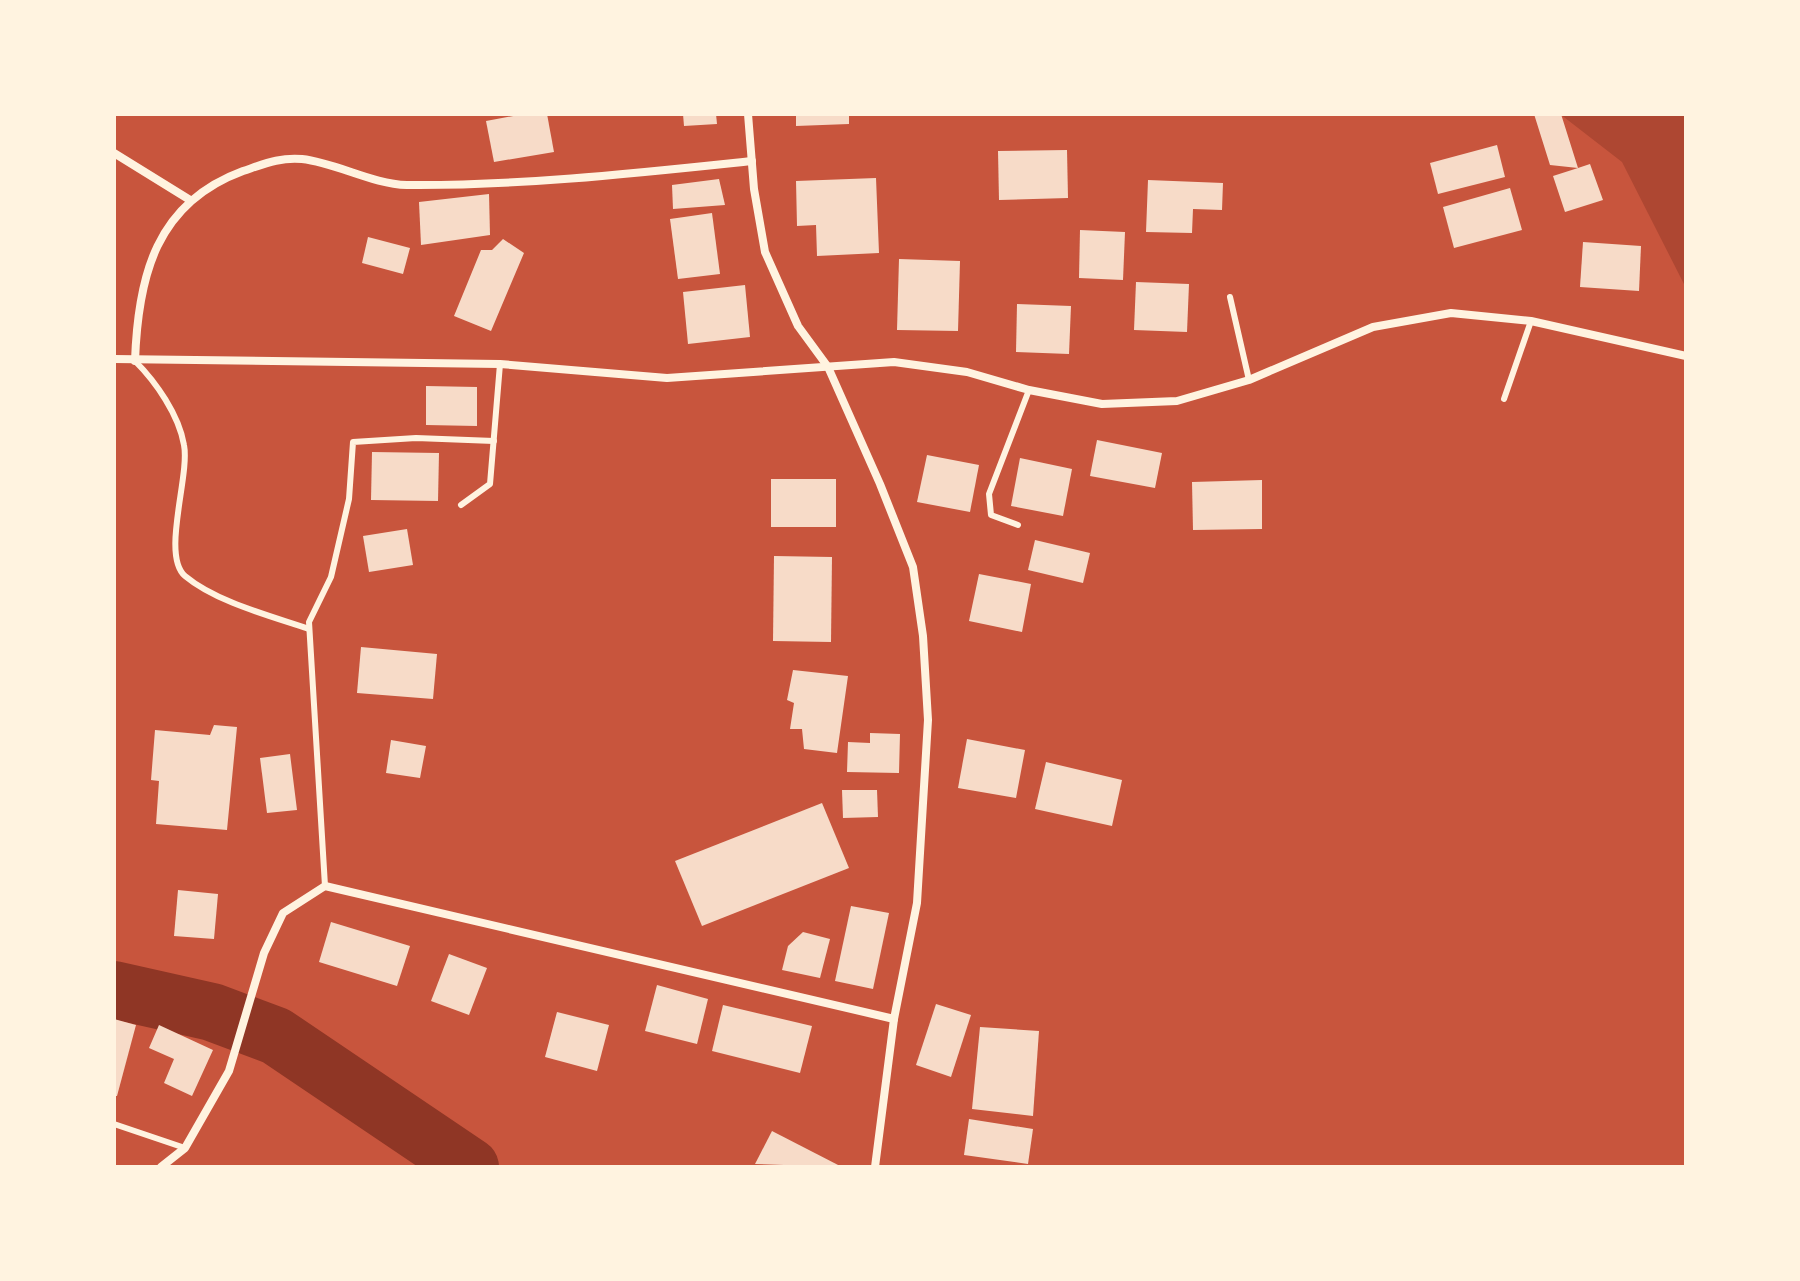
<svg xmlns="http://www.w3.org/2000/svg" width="1800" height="1281" viewBox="0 0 1800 1281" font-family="Ubuntu,sans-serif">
<rect width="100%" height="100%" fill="#c8553d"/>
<polygon fill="#ae4732" points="1560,114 1686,114 1686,288 1622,162"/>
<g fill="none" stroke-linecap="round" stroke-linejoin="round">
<polyline stroke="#8f3625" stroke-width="58" points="114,990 212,1012 276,1036 470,1167"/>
</g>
<g fill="#f7dbc8">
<polygon points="524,114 547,114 554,152 494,162 486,121"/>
<polygon points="683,114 716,114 717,124 684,126"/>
<polygon points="796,114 849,114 849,124 796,126"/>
<polygon points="1534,114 1561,114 1578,168 1590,164 1603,200 1565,212 1553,176 1578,168 1550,165"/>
<polygon points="1497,145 1505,177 1438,194 1430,163"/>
<polygon points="1067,150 1068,198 999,200 998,151"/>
<polygon points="876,178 879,253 817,256 816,225 797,226 796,181"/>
<polygon points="719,179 725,205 673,209 672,185"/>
<polygon points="1148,180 1223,183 1222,210 1193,209 1192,233 1146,232"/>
<polygon points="1510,188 1522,230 1454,248 1443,207"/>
<polygon points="489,194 490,235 421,245 419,202"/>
<polygon points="712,213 720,274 678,279 670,219"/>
<polygon points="1080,230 1125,232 1123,280 1079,278"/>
<polygon points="368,237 410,248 403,274 362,263"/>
<polygon points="503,239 524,253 491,331 454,316 481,250 492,250"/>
<polygon points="1583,242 1641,246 1639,291 1580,287"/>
<polygon points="899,259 960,261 958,331 897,330"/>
<polygon points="1136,282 1189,284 1187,332 1134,330"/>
<polygon points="745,285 750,337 688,344 683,292"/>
<polygon points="1017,304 1071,306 1069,354 1016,352"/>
<polygon points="426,386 477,387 477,426 426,425"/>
<polygon points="1097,440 1162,453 1155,488 1090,476"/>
<polygon points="372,452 439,453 438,501 371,500"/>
<polygon points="927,455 979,465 970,512 917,502"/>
<polygon points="1020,458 1072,469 1063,516 1011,506"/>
<rect x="771" y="479" width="65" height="48"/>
<polygon points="1262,480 1262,529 1193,530 1192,482"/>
<polygon points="407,529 413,565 369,572 363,536"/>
<polygon points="1035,540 1090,553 1083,583 1028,570"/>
<polygon points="774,556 832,557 831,642 773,641"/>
<polygon points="979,574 1031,584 1022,632 969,621"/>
<polygon points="361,647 437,654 433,699 357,693"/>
<polygon points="793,670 848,676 837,753 804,749 802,729 790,729 794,703 787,700"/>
<polygon points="214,725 237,727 227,830 156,824 159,781 151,780 155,730 210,735"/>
<polygon points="870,733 900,734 899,773 847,772 848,742 870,743"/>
<polygon points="967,739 1025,750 1016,798 958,788"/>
<polygon points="391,740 426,746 420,778 386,773"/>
<polygon points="290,754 297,810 267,813 260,758"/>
<polygon points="1046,762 1122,780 1112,826 1035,809"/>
<polygon points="842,790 877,790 878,817 843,818"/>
<polygon points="822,803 849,868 702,926 675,861"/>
<polygon points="178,890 218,894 214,939 174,936"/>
<polygon points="851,906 889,913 873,989 835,981"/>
<polygon points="331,922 410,946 397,986 319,962"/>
<polygon points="803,932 830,939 820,978 782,970 788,946"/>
<polygon points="449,954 487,968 469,1015 431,1001"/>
<polygon points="657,985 708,999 697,1044 645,1031"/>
<polygon points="936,1004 971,1015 951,1077 916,1065"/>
<polygon points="723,1005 812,1026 800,1073 712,1051"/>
<polygon points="557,1012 609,1025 597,1071 545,1057"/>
<polygon points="114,1019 136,1025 117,1096 114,1096"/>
<polygon points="159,1025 213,1050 192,1096 164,1083 174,1059 149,1048"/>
<polygon points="980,1027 1039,1031 1033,1116 972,1109"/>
<polygon points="969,1119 1033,1129 1028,1164 964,1155"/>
<polygon points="772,1131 842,1167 755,1164"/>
</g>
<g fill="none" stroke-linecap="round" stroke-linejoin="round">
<g stroke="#fff3e0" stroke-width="6">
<polyline points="1230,297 1249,380"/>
<path d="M 135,361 C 156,382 179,415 184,445 C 190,476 161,555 185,576 C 216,602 271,616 309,629"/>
<polyline points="1504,399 1531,321"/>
<polyline points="461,505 490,484 500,364"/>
<polyline points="1018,525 991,515 989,494 1029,390"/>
<polyline points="325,886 309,622 331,577 349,499 353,442 416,438 494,441"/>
<polyline points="114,1124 185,1148"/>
</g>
<g stroke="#fff3e0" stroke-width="8">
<polyline points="748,114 754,189 765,252 798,326 828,367 880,484 913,567 923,636 928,720 917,903 894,1019 875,1167"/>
<polyline points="114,153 190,200"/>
<polyline points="114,359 500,364 667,378 894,362 967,372 1029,390 1102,404 1177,401 1249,380 1373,327 1451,313 1531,321 1686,356"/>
<path d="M 135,361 C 138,276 156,203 243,171 C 264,164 280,157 302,159 C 337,163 372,184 407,185 C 521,186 638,173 752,161"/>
<polyline points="161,1167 185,1148 229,1071 264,953 283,913 325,886 894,1019"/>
</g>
</g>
<rect width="1800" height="1281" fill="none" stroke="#fff3e0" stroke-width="232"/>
</svg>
